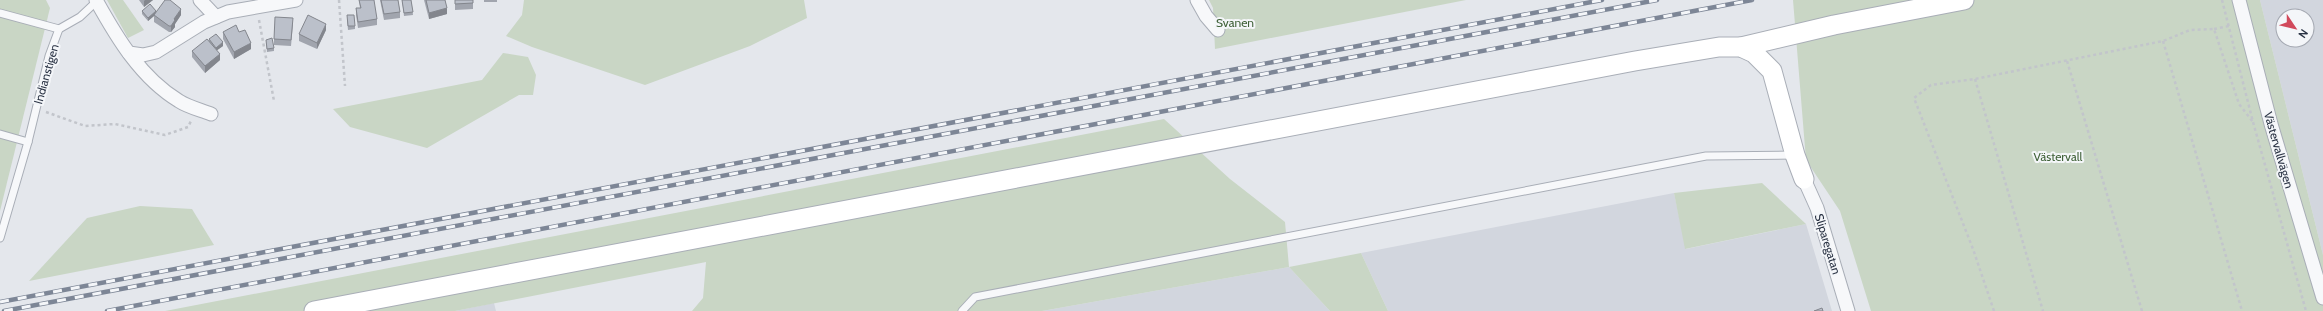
<svg xmlns="http://www.w3.org/2000/svg" width="2323" height="311" viewBox="0 0 2323 311" font-family="Cabin,sans-serif">
<rect width="100%" height="100%" fill="#e4e7ec"/>
<g fill="#d2d6de" fill-rule="evenodd">
<path d="M 2260,0 L 2323,0 L 2323,255 ZM 2283,16 L 2307,16 L 2307,40 L 2283,40 Z"/>
<polygon points="1674,193 1686,249 1806,224 1832,311 1388,311 1361,253"/>
<polygon points="1289,267 1330,311 1042,311"/>
<polygon points="494,303 496,311 455,311"/>
</g>
<g fill="#c9d6c5">
<polygon points="0,0 46,0 50,8 0,211"/>
<polygon points="107,0 123,0 144,30 128,38"/>
<polygon points="524,0 804,0 807,18 750,46 645,85 532,47 506,36 522,15"/>
<polygon points="1209,0 1466,0 1215,49 1213,8"/>
<polygon points="1793,0 2260,0 2323,255 2323,311 1871,311 1840,211 1806,160"/>
<polygon points="503,53 528,57 536,75 533,95 519,95 427,148 350,127 333,109 482,80"/>
<polygon points="1164,119 1230,179 1285,222 1289,267 1361,253 1388,311 1330,311 1289,267 1042,311 692,311 703,298 706,262 455,311 165,311"/>
<polygon points="1762,183 1806,224 1685,249 1674,193"/>
<polygon points="140,206 192,209 214,245 29,281 87,218"/>
</g>
<g fill="none" stroke-linecap="round" stroke-linejoin="round">
<defs>
<g id="service">
<polyline points="0,13 59,29"/>
<polyline points="0,134 28,142"/>
<polyline points="0,238 28,142 49,56 59,29 80,17 97,1"/>
<polyline points="962,311 975,297 1706,156 1794,155"/>
</g>
<g id="minor">
<path d="M 96,0 C 117,38 141,78 179,101 C 188,107 201,110 211,114"/>
<polyline points="200,0 216,17"/>
<polyline points="1197,0 1206,16 1218,30"/>
<polyline points="2239,0 2271,124 2323,298"/>
<polyline points="129,53 143,55 156,52 204,22 228,12 296,0"/>
<polyline points="1804,179 1817,208 1848,311"/>
</g>
<g id="secondary">
<polyline points="1741,47 1834,25 1964,0"/>
<polyline points="314,311 1635,61 1719,47 1741,47 1754,53 1772,71 1795,155 1804,179"/>
</g>
</defs>
<use href="#service" stroke="#a9aeb7" stroke-width="9"/>
<use href="#minor" stroke="#a9aeb7" stroke-width="15"/>
<use href="#secondary" stroke="#a9aeb7" stroke-width="21"/>
<g stroke="#c2c5cb" stroke-width="2.5" stroke-dasharray="3 3" stroke-linecap="butt">
<polyline points="339,0 345,86"/>
<polyline points="2222,0 2253,122 2306,311"/>
<polyline points="259,20 274,101"/>
<polyline points="2214,29 2229,26"/>
<polyline points="2163,41 2242,311"/>
<polyline points="2067,61 2142,311"/>
<polyline points="1975,79 2043,311"/>
<polyline points="46,112 85,126 115,124 165,135 188,127 191,121"/>
<polyline points="1994,311 1973,249 1914,98 1931,85 1975,79 2163,41 2190,30 2214,29 2239,104 2253,122"/>
</g>
<use href="#service" stroke="#f7f8fa" stroke-width="7"/>
<use href="#minor" stroke="#f7f8fa" stroke-width="13"/>
<use href="#secondary" stroke="#fff" stroke-width="19"/>
<defs>
<g id="rail">
<polyline points="0,302 1602,0"/>
<polyline points="4,311 1657,0"/>
<polyline points="107,311 1752,0"/>
</g>
</defs>
<use href="#rail" stroke="#7d8696" stroke-width="4.5"/>
<use href="#rail" stroke="#f4f6f9" stroke-width="3" stroke-dasharray="9" stroke-linecap="butt"/>
</g>
<g fill="#a1a5ae">
<polygon points="139,0 153,0 144,7"/>
<polygon points="359,0 377,19 377,25 358,28 356,15 356,8 360,8"/>
<polygon points="380,0 398,0 400,12 400,18 384,20"/>
<polygon points="402,0 411,0 413,15 404,16"/>
<polygon points="424,0 445,0 447,14 429,19"/>
<polygon points="455,0 473,0 473,9 455,10"/>
<rect x="484" y="0" width="13" height="2"/>
<polygon points="142,11 156,12 181,15 175,24 175,27 171,32 169,32 154,22 154,16 148,21 142,14"/>
<polygon points="347,19 355,26 355,29 348,30"/>
<polygon points="293,24 291,46 274,45 274,39"/>
<polygon points="326,30 317,49 299,41 299,34"/>
<polygon points="223,32 239,32 251,49 234,59 223,39"/>
<polygon points="209,39 223,46 217,50 220,60 205,73 192,57 192,51 209,41"/>
<polygon points="266,40 274,48 274,51 267,52"/>
</g>
<g fill="#83868d">
<polygon points="145,0 153,0 144,7 144,1"/>
<polygon points="447,8 447,14 429,19 429,13"/>
<polygon points="181,9 181,15 175,24 175,27 171,32 171,26 174,19"/>
<polygon points="156,11 156,14 154,15 154,16 148,21 148,18"/>
<polygon points="326,24 326,30 317,49 317,43"/>
<polygon points="223,42 223,46 216,51 216,48"/>
<polygon points="251,43 251,49 234,59 234,52"/>
<polygon points="220,54 220,60 205,73 205,66"/>
</g>
<g fill="#bbc0ca" stroke="#83868d">
<polygon points="165,0 170,0 181,9 174,19 175,20 171,26 169,26 154,15"/>
<polygon points="359,0 374,0 377,19 358,22 356,8 361,8"/>
<polygon points="381,0 398,0 400,12 384,14"/>
<polygon points="402,0 411,0 413,12 404,13"/>
<polygon points="426,0 445,0 447,8 429,13"/>
<polygon points="455,0 473,0 473,3 455,4"/>
<polygon points="150,4 156,11 148,18 142,11"/>
<polygon points="308,15 326,24 317,43 299,34"/>
<polygon points="347,15 354,15 355,26 348,26"/>
<polygon points="275,17 293,18 291,40 274,39"/>
<polygon points="236,25 239,32 245,30 251,43 234,52 223,32"/>
<polygon points="216,34 223,42 216,48 209,39"/>
<polygon points="272,38 274,48 267,49 266,40"/>
<polygon points="207,39 220,54 205,66 192,51"/>
<polygon points="1822,308 1823,311 1814,311"/>
</g>
<g text-anchor="middle" dominant-baseline="central" stroke-width="4" stroke-linejoin="round" paint-order="stroke">
<g font-size="12" fill="#3f6138" stroke="#f4f6f9">
<text x="1235" y="22">Svanen</text>
<text x="2058" y="156">Västervall</text>
</g>
<g font-size="12" fill="#2b3445" stroke="#f4f6f9">
<text transform="translate(46 74) rotate(-74)">Indianstigen</text>
<text transform="translate(2279 150) rotate(74)">Västervallvägen</text>
<text transform="translate(1828 244) rotate(73)">Sliparegatan</text>
</g>
</g>
<g transform="translate(2295 28) rotate(125)"><circle r="19" fill="#f4f6f9" stroke="#a4a8b1"/>
<path d="M0-3L7 15L0 10L-7 15Z" fill="#d1495b"/>
<text y="-6" font-size="11" font-weight="bold" text-anchor="middle" fill="#2b3445">N</text>
</g>
</svg>
